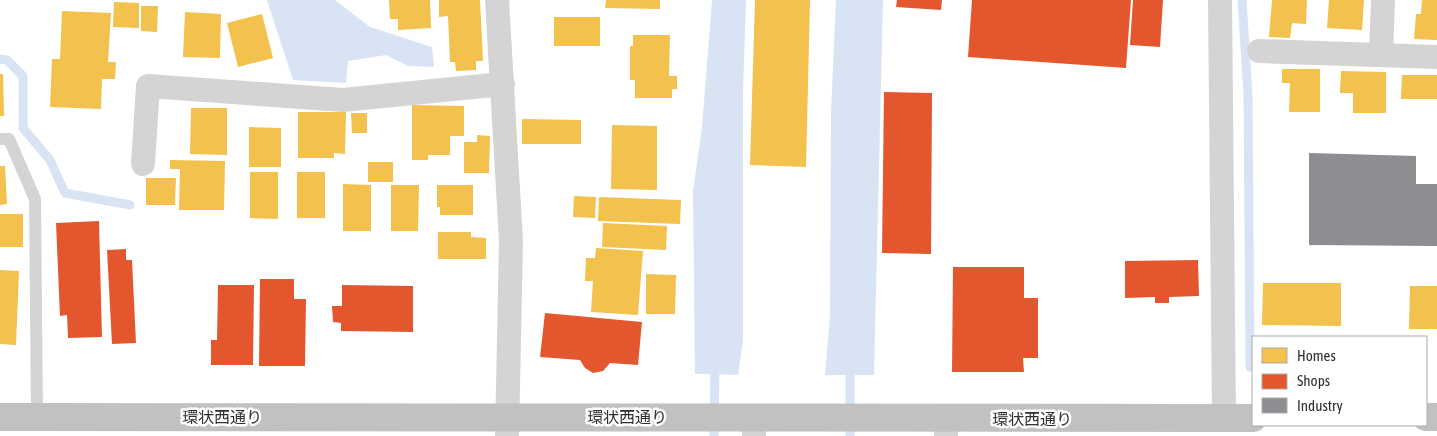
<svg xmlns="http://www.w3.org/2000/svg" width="1437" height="436" viewBox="0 0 1437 436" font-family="'Asap Condensed','Noto Sans JP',sans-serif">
<rect width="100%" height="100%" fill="#fff"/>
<g fill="#d8e4f4">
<polygon points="267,0 335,0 370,27 432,47 434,67 408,66 386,55 348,61 346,83 293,80"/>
<polygon points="712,0 746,0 743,92 743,340 738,375 695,374 693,191 702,127"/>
<polygon points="836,0 883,0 874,375 825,375 830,316 831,112"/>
</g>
<g fill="#fff">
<polygon points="695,374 738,375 738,377 695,377"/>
<polygon points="825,375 874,375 874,377 825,378"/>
</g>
<g fill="#f2c14e">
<polygon points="389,0 430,0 431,28 398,30 398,19 390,19"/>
<polygon points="439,0 480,0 483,61 476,61 476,70 456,71 455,62 450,62 448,16 439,17"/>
<polygon points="606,0 660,0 660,9 605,8"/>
<polygon points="755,0 810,0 806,167 750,165"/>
<polygon points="1272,0 1307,0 1306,24 1292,23 1290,38 1269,37"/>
<polygon points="1329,0 1364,0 1362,30 1327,28"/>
<polygon points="1422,0 1437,0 1437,40 1414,39 1416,14 1421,14"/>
<polygon points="114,2 139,3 139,28 113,27"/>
<polygon points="141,6 158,6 157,32 141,31"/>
<polygon points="62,11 111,13 108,62 116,62 115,79 102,79 101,109 50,107 52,59 60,59"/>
<polygon points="185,12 221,14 220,58 183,57"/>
<polygon points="262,14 273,58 238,67 227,23"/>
<rect x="554" y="17" width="46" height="29"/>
<polygon points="633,35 670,35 669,76 677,76 677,89 672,89 672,98 635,98 635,80 630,80 630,46 633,46"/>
<polygon points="1282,69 1320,69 1320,112 1289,112 1290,83 1282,83"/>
<polygon points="1341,71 1386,72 1386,113 1353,113 1353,93 1340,93"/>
<polygon points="0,74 3,74 4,116 0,116"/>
<polygon points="1402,75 1437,75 1437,99 1401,99"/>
<polygon points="412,105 464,106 464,136 450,136 450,155 428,155 428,160 412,160"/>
<polygon points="191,108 227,108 227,155 190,154"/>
<polygon points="298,112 346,112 345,154 334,153 334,158 298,158"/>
<polygon points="351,113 367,113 367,133 352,133"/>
<polygon points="522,119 581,120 581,144 522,144"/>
<polygon points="612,125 657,126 657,190 611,189"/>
<polygon points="249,127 281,128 281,167 249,167"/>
<polygon points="477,135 490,136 489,173 464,173 464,142 477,142"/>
<polygon points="170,160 225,161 224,210 179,210 180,169 170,169"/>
<rect x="368" y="162" width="25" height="20"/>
<polygon points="0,166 5,166 7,204 0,205"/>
<polygon points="250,172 278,172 278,219 250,218"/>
<rect x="297" y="172" width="28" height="46"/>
<polygon points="146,178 176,178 175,205 146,205"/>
<polygon points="343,184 371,185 371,231 343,231"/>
<polygon points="391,185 419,185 418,231 391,231"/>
<polygon points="437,185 473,185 473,215 440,215 440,207 437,207"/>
<polygon points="574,196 596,197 595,218 573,217"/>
<polygon points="599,197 681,200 680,224 598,221"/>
<rect x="0" y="214" width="23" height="33"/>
<polygon points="603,223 667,226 666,250 602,247"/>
<polygon points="438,232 471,232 471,237 486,238 486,259 438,259"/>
<polygon points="596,248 643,251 638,315 591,312 593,281 585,281 586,258 595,258"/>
<polygon points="0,270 19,271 16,345 0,344"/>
<polygon points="646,274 676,275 675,314 646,314"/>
<polygon points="1263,283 1341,283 1341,326 1262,325"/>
<polygon points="1410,286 1437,286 1437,329 1409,329"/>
</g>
<g fill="#e4572e">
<polygon points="897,0 942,0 941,10 896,7"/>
<polygon points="972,0 1131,0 1126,68 968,57"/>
<polygon points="1133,0 1163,0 1160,47 1130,45"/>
<polygon points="884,92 932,93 931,254 882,253"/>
<polygon points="99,221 102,337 68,338 67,315 60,316 56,223"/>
<polygon points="126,249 126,260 132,260 136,343 112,344 107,250"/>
<polygon points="1198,260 1199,296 1169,297 1169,303 1155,303 1155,297 1125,298 1125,261"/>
<polygon points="953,267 1024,267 1024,298 1038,298 1038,358 1023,358 1024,372 952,372"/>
<polygon points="260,279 294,279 294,299 306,299 305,366 259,366"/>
<polygon points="218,285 254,285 253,365 211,365 211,340 217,340"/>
<polygon points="342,285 413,286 413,332 341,331 341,323 333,322 332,306 342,306"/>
<polygon points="545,313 642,322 638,365 610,363 603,371 593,373 585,368 580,360 540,357"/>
</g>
<polygon fill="#8d8d92" points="1309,153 1416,156 1416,184 1437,184 1437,246 1309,245"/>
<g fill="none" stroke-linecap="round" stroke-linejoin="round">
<g stroke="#d8e4f4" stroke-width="9">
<polyline points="1242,0 1248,94 1250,367"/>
<polyline points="0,59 7,60 23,76 23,128 50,160 65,193 130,205"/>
<polyline points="850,364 850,436"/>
<polyline points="714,436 715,364"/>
</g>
<polyline stroke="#d4d4d4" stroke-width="12" points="0,139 9,139 35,199 37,416"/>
<g stroke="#d4d4d4" stroke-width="24">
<polyline points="497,0 511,241 507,436"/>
<polyline points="1220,0 1224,419"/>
<polyline points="1259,51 1437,57"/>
<polyline points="1381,54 1383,0"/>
<polyline points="143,164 148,86 343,100 503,84"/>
<polyline points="753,418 754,436"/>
<polyline points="945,419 946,436"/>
</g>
<g stroke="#c1c1c1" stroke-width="28">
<polyline points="0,417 1253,418"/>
<polyline points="1426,417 1437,417"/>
</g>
</g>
<g text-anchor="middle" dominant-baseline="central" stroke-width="5" stroke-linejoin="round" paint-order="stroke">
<g font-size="16" fill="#2f2f2f" stroke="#fff">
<text x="222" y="417">環状西通り</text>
<text x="627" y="417">環状西通り</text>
<text x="1032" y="419">環状西通り</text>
</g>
</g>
<rect x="1252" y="336" width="175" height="90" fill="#ffffff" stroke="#acacac"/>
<rect x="1262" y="348" width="25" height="15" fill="#f2c14e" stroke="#acacac"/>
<text x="1297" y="361" font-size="15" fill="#2f2f2f">Homes</text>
<rect x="1262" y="374" width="25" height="15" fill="#e4572e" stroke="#acacac"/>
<text x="1297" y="386" font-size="15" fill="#2f2f2f">Shops</text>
<rect x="1262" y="398" width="25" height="15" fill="#8d8d92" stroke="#acacac"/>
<text x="1297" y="411" font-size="15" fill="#2f2f2f">Industry</text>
</svg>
